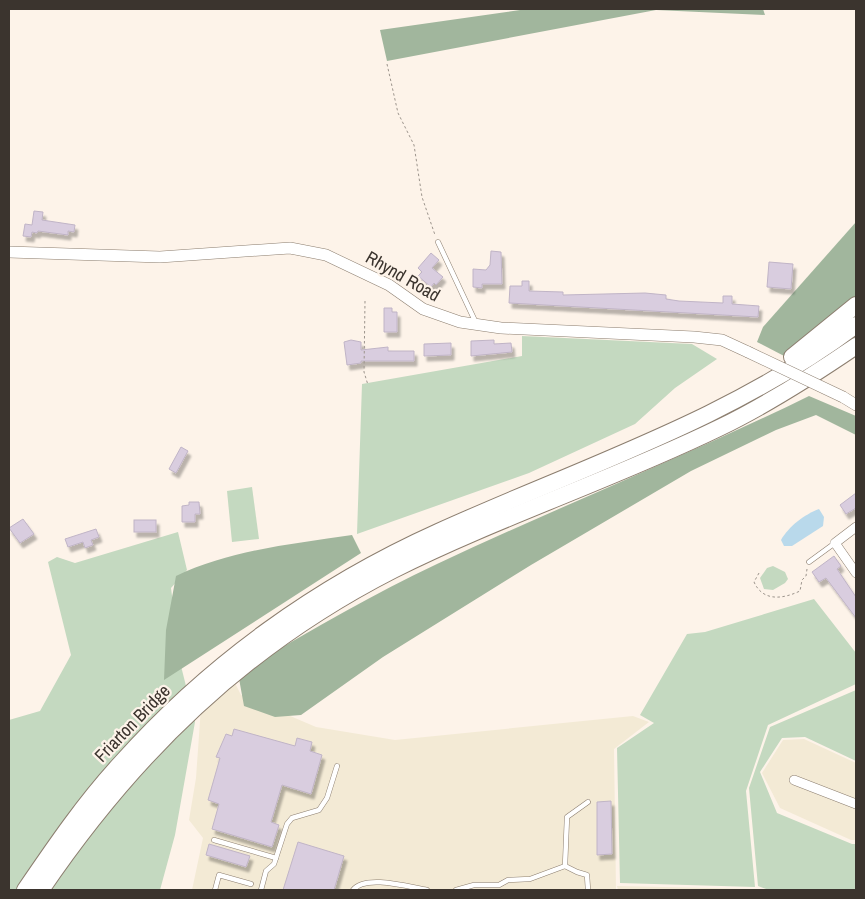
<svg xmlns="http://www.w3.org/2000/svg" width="865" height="899" viewBox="0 0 865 899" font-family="'Archivo Narrow',sans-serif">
<defs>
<filter id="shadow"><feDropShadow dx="3" dy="5" stdDeviation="1" flood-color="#0004"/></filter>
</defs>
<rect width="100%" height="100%" fill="#fdf3e9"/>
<g fill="#f3ead5">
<polygon points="232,677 241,695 316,727 395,740 633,716 649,722 614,749 616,890 192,890 203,838 189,820 196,778 202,693"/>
<polygon points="804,739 856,763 856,840 851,840 780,808 762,773 783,740"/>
<polygon points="617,886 756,889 618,890"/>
</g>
<g fill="#c4d9c0">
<polygon points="522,336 692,344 717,359 675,388 635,424 529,473 357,534 362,384 522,356"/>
<polygon points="252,487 259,539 232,542 227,491"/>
<polygon points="178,532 187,570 171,588 181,666 195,722 175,835 160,890 9,890 9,720 40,711 71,655 48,562 57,557 75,563"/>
<polygon points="773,566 785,572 788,579 785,583 773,590 764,589 760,578 767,568"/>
<polygon points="814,599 856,653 856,684 768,725 746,791 755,887 620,883 617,748 654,723 640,715 687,634 705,632"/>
<polygon points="856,690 856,761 805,737 782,738 760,772 777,813 852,844 856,844 856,890 769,890 758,886 749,788 770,727"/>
</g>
<g fill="#a1b69d">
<polygon points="527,9 763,9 765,15 656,10 387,61 380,30"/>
<polygon points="856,222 856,297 786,357 757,342 763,327"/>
<path d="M 809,396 L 856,416 L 856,435 L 816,415 L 776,430 L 691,471 L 531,565 L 383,657 L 301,715 L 275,717 L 244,706 L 238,673 C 303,635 369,596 437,564 C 560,506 687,456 809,396 Z"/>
<path d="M 352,535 L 361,553 L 164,680 L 166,630 L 176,576 C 231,550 292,544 352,535 Z"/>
</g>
<path fill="#b9d9eb" d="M 819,509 L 824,517 L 823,526 L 792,546 L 784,546 L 781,540 C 788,527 805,514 819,509 Z"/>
<g fill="#d9cddf" stroke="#c0b4c6" filter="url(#shadow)">
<polygon points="34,211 43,212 42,220 75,225 74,232 68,231 68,235 38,231 37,233 32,232 31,237 23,236 25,224 32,225"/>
<polygon points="491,251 501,252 502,284 482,284 482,288 473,287 473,269 486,270 490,265"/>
<polygon points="431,253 439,260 432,268 443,277 436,285 434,283 431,287 418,276 422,272 418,268"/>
<polygon points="769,262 793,264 791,289 767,287"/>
<polygon points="522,281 529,281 529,291 563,292 563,295 645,293 666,295 666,299 679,301 723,303 723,296 732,296 732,304 759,306 758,317 509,303 510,286 522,286"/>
<polygon points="384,308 392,308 392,312 397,312 397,332 384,332"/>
<polygon points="351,340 361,342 361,350 388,347 388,351 414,351 414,361 361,361 361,363 347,365 344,342"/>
<polygon points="494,340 494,344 511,343 512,352 471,356 471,341"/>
<polygon points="451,343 451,355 424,356 424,344"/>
<polygon points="181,447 188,451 176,473 169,469"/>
<polygon points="856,493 856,508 846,514 840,505"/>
<polygon points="189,502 199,502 200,514 195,514 195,522 182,522 182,506 189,505"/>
<polygon points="23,519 34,534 20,543 9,528"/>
<rect x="134" y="520" width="22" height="12"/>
<polygon points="96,529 99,537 91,540 93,545 85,548 83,542 68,547 65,539"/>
<polygon points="834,556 841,566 837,569 856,597 856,618 826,578 819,582 812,572"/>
<polygon points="234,729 295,746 297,738 312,742 310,751 322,755 311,794 282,785 271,822 279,825 272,847 212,829 219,804 208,800 220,758 216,757 226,734 232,736"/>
<polygon points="611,801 612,854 597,855 597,802"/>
<polygon points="298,842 344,856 334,890 283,890"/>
<polygon points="209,844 250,856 246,867 206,855"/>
</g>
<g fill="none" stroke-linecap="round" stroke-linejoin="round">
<defs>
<g id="service">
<polyline points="438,242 476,323"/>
<polyline points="809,562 835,543"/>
<polyline points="214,840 276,858"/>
<polyline points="565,866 567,817 588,802"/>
<polyline points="215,890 219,875 251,884"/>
<polyline points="261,890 266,871 274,864 287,824 292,818 319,810 327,798 337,766"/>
<path d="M 353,890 C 365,874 409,887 427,890"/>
<polyline points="456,890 474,885 499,885 508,880 530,879 565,866 577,872 587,875 588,890"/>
</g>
<g id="minor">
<polyline points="856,527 835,543 856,573"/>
<polyline points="794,780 856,804"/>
</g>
<g id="tertiary">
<polyline points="9,252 160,257 290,248 326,255 389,285 423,309 460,322 501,328 694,337 722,340 748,352"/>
<polyline points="843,397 856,405"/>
</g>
<g id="motorway">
<polyline points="792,357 856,305"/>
<path d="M 25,890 C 55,846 85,802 121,763 C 209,664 318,586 438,532 C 581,467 730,420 856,325"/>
<path d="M 41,890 C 134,753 244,646 393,570 C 499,517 612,480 719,428 C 767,405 812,376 856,346"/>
</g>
</defs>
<use href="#service" stroke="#8c7e6f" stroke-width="5.5"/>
<use href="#minor" stroke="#8c7e6f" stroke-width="10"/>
<use href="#tertiary" stroke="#8c7e6f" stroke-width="12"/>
<use href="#motorway" stroke="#8c7e6f" stroke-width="18"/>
<g stroke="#9c948c" stroke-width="1" stroke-dasharray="2.5 2.5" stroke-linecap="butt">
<polyline points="387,64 398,113 414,145 422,197 435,235"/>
<polyline points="365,301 364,372 368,385"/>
<path d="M 759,573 L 754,582 C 763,602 783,599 800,591 L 802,580 L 806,576 L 807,569"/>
</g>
<use href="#service" stroke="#fff" stroke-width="4.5"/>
<use href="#minor" stroke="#fff" stroke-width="9"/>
<use href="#tertiary" stroke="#fff" stroke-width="11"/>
<use href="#motorway" stroke="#fff" stroke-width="16"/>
<defs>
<polyline id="tertiary-bridge" points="748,352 843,397"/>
</defs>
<use href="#tertiary-bridge" stroke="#8c7e6f" stroke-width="12" stroke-linecap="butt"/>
<use href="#tertiary-bridge" stroke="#fff" stroke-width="11"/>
</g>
<g text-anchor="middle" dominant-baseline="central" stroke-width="4.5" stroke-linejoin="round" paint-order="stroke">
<g font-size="18" fill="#3b342e" stroke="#fdf3e9">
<text transform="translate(403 276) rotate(30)">Rhynd Road</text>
<text transform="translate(132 723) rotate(-46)">Friarton Bridge</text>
</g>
</g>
<rect width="865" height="899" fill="none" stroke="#3b342e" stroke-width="20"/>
</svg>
